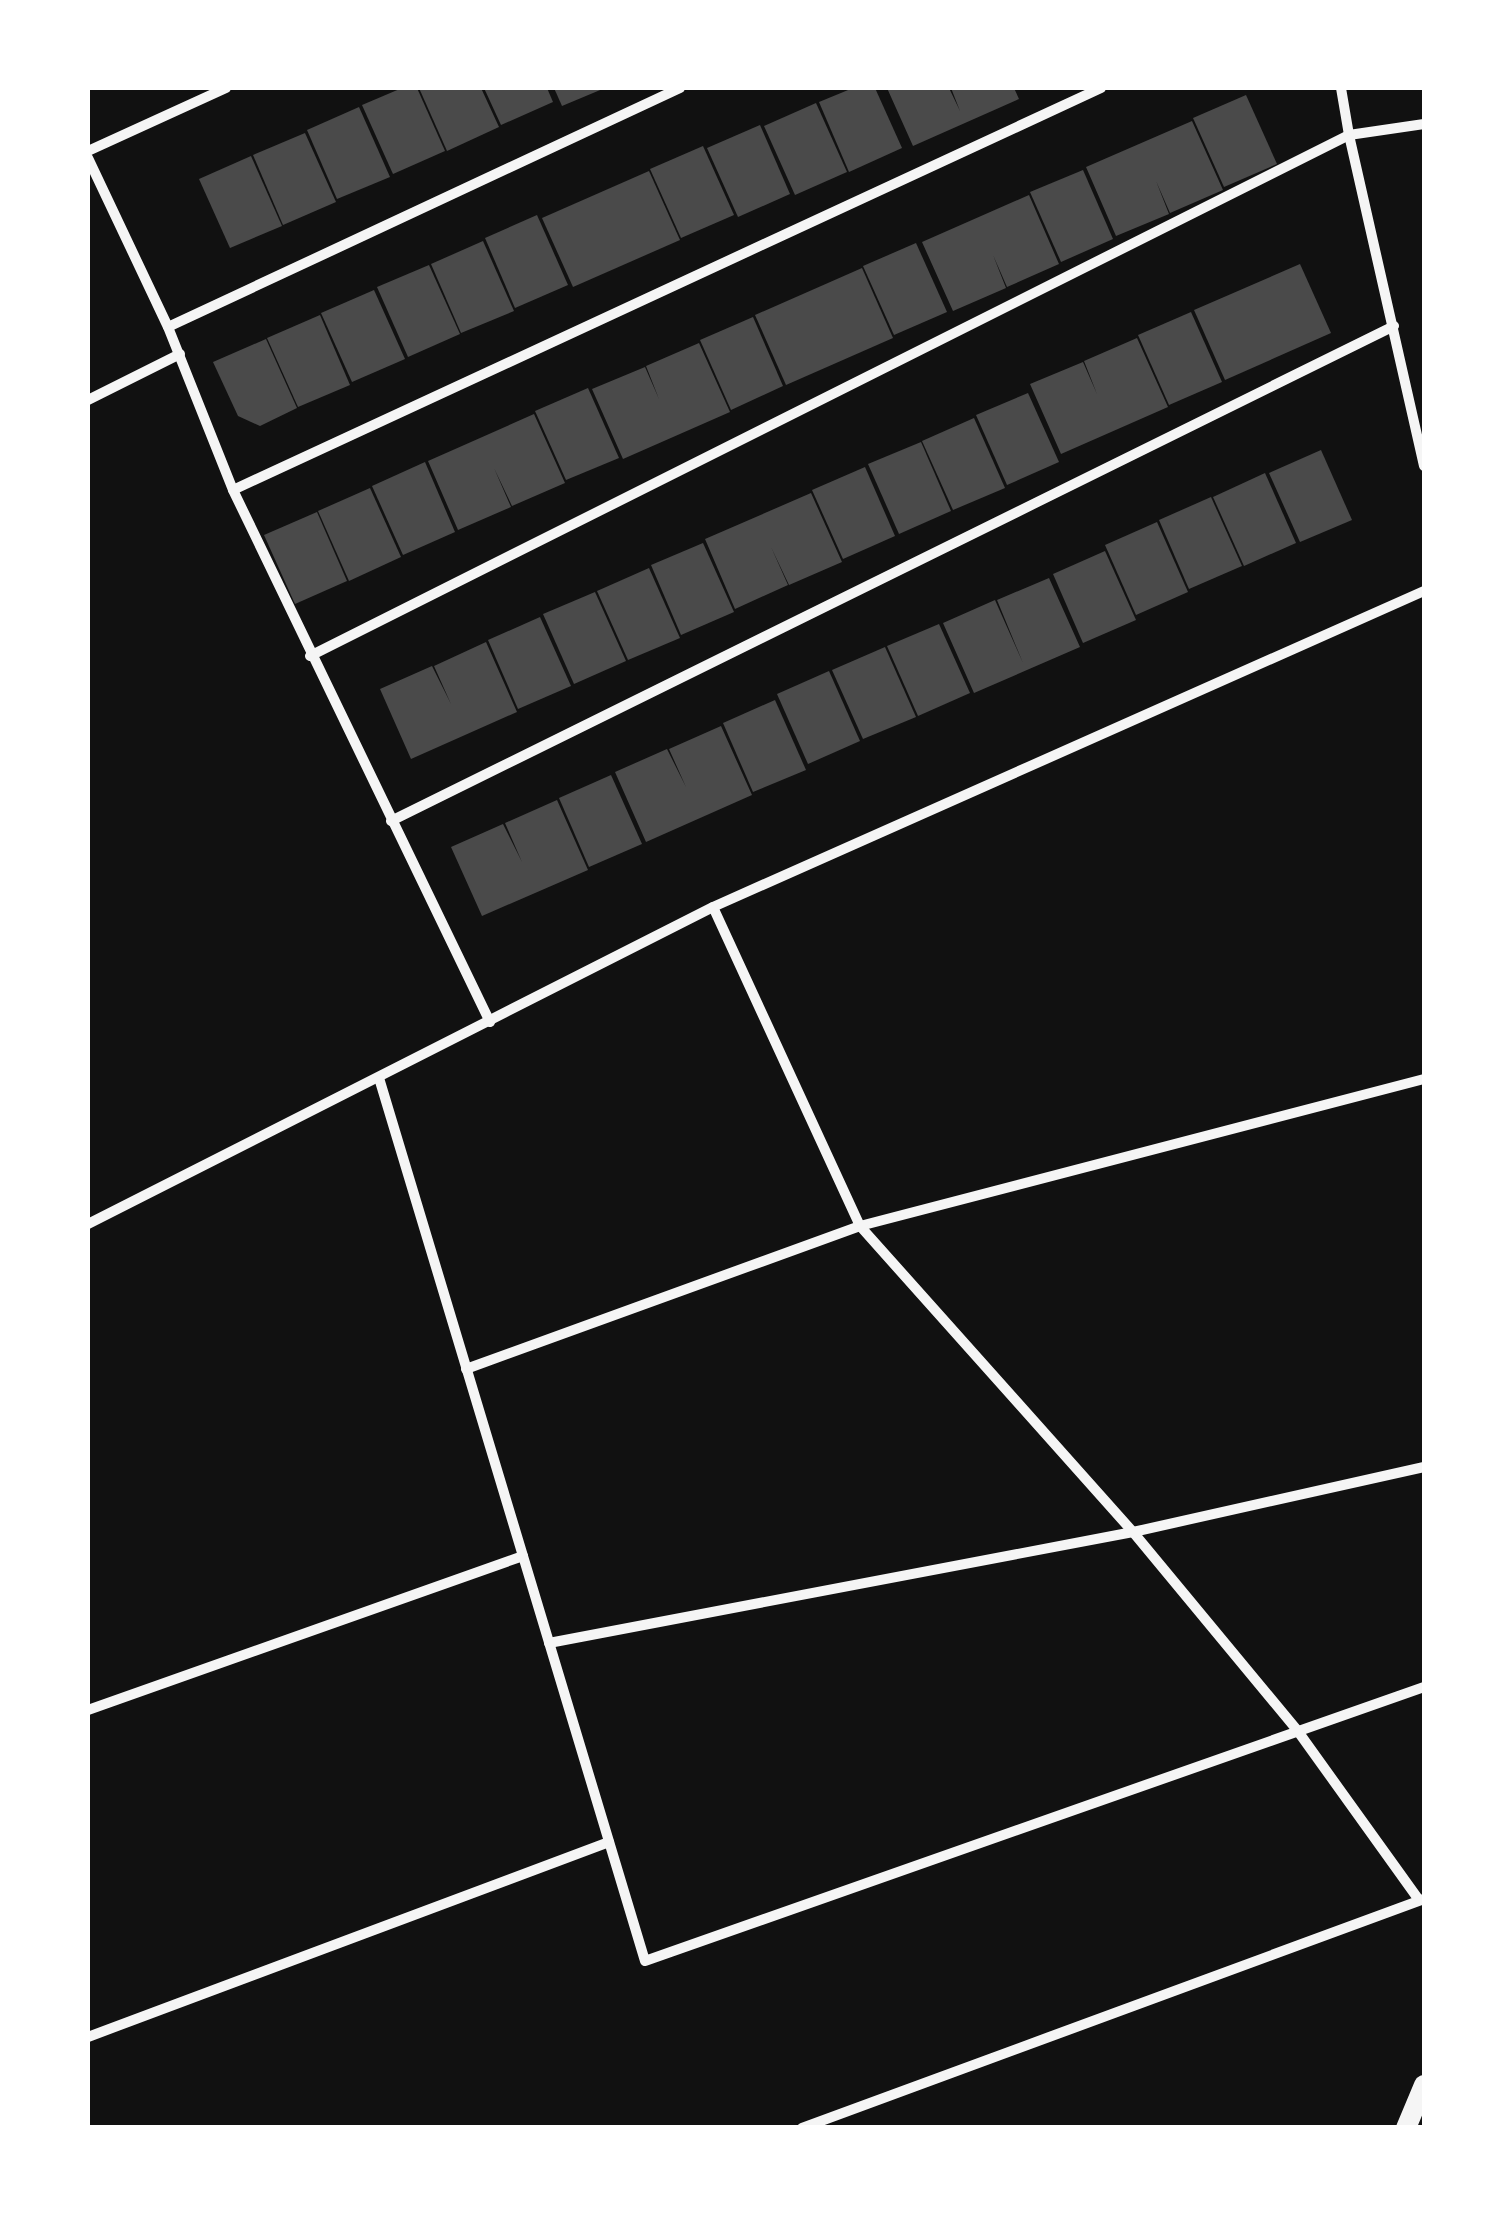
<svg xmlns="http://www.w3.org/2000/svg" width="1512" height="2215" viewBox="0 0 1512 2215" font-family="Raleway,sans-serif">
<rect width="100%" height="100%" fill="#111"/>
<g fill="#4a4a4a">
<polygon points="402,88 417,88 445,151 393,174 362,105"/>
<polygon points="419,88 481,88 499,127 447,151"/>
<polygon points="484,88 547,88 553,102 501,125"/>
<polygon points="554,88 605,88 562,106"/>
<polygon points="853,88 875,88 902,148 849,172 819,102"/>
<polygon points="887,88 949,88 960,111 951,88 1014,88 1019,99 913,146"/>
<polygon points="1246,95 1277,164 1224,187 1193,118"/>
<polygon points="816,103 847,172 795,195 764,126"/>
<polygon points="359,107 390,177 337,199 307,130"/>
<polygon points="1192,121 1223,190 1170,213 1156,181 1169,214 1116,236 1086,167"/>
<polygon points="760,125 790,194 738,217 707,148"/>
<polygon points="305,133 336,202 283,225 253,155"/>
<polygon points="703,146 734,215 681,238 650,169"/>
<polygon points="251,156 282,226 230,248 199,179"/>
<polygon points="1083,170 1113,239 1061,262 1030,192"/>
<polygon points="649,171 680,240 573,287 542,218"/>
<polygon points="1029,195 1059,264 1007,287 993,255 1006,288 953,311 922,242"/>
<polygon points="537,215 568,285 515,308 485,238"/>
<polygon points="483,241 514,311 461,333 431,264"/>
<polygon points="916,243 947,312 894,335 863,266"/>
<polygon points="1300,264 1331,333 1225,380 1194,310"/>
<polygon points="429,265 460,334 408,357 377,287"/>
<polygon points="862,268 893,338 786,385 755,315"/>
<polygon points="374,290 405,359 352,382 321,313"/>
<polygon points="1191,312 1222,382 1169,405 1138,335"/>
<polygon points="320,315 350,385 298,407 267,338"/>
<polygon points="753,317 783,386 731,410 700,340"/>
<polygon points="1137,338 1168,407 1061,454 1030,384 1083,362 1097,394 1084,361"/>
<polygon points="266,339 297,408 260,426 238,416 213,362"/>
<polygon points="699,343 730,412 623,459 592,389 645,367 659,399 646,366"/>
<polygon points="588,388 619,458 566,480 535,411"/>
<polygon points="1028,393 1059,462 1007,485 976,415"/>
<polygon points="534,414 565,483 512,506 494,468 511,507 458,530 428,461"/>
<polygon points="974,418 1005,488 953,510 922,441"/>
<polygon points="921,442 951,511 899,534 868,464"/>
<polygon points="1321,450 1352,520 1300,542 1269,473"/>
<polygon points="425,462 455,532 403,555 372,486"/>
<polygon points="865,467 895,536 843,559 812,490"/>
<polygon points="1265,473 1296,543 1244,566 1213,497"/>
<polygon points="370,488 401,557 349,581 318,511"/>
<polygon points="811,493 842,562 789,585 771,547 788,585 735,609 705,539"/>
<polygon points="1211,497 1242,566 1189,589 1159,520"/>
<polygon points="317,512 347,581 295,604 264,535"/>
<polygon points="1157,522 1188,592 1136,615 1105,545"/>
<polygon points="703,543 734,612 681,635 651,565"/>
<polygon points="1105,551 1136,620 1083,643 1053,574"/>
<polygon points="649,568 680,638 628,660 597,591"/>
<polygon points="1049,578 1080,647 974,693 943,623 995,600 1023,663 997,600"/>
<polygon points="595,592 626,661 574,684 543,614"/>
<polygon points="540,617 571,686 518,709 488,640"/>
<polygon points="939,624 970,693 918,716 887,646"/>
<polygon points="486,642 517,712 411,759 380,689 432,666 451,704 434,666"/>
<polygon points="885,647 916,717 863,739 832,670"/>
<polygon points="829,671 860,741 808,764 777,694"/>
<polygon points="775,700 806,770 753,792 723,723"/>
<polygon points="721,726 752,795 646,842 615,772 667,749 686,787 669,749"/>
<polygon points="611,775 642,844 589,867 559,798"/>
<polygon points="557,800 588,870 482,916 451,847 503,824 522,862 505,823"/>
</g>
<g fill="none" stroke-linecap="round" stroke-linejoin="round">
<g stroke="#f5f5f5" stroke-width="10">
<polyline points="1341,88 1349,135 1424,466"/>
<polyline points="88,151 226,88"/>
<polyline points="88,158 168,327 233,490 490,1022"/>
<polyline points="168,327 680,88"/>
<polyline points="88,400 180,354"/>
<polyline points="233,490 1101,88"/>
<polyline points="310,656 1349,135 1424,124"/>
<polyline points="391,821 1394,326"/>
<polyline points="713,907 860,1226 1133,1532 1297,1730 1419,1900"/>
<polyline points="379,1078 645,1961 1424,1687"/>
<polyline points="88,1224 713,907 1424,591"/>
<polyline points="466,1369 860,1226 1424,1079"/>
<polyline points="549,1643 1133,1532 1424,1467"/>
<polyline points="88,1710 523,1556"/>
<polyline points="88,2037 609,1842"/>
<polyline points="802,2128 1424,1899"/>
</g>
<polyline stroke="#f5f5f5" stroke-width="20" points="1406,2128 1424,2085"/>
</g>
<rect width="1512" height="2215" fill="none" stroke="#ffffff" stroke-width="180"/>
</svg>
